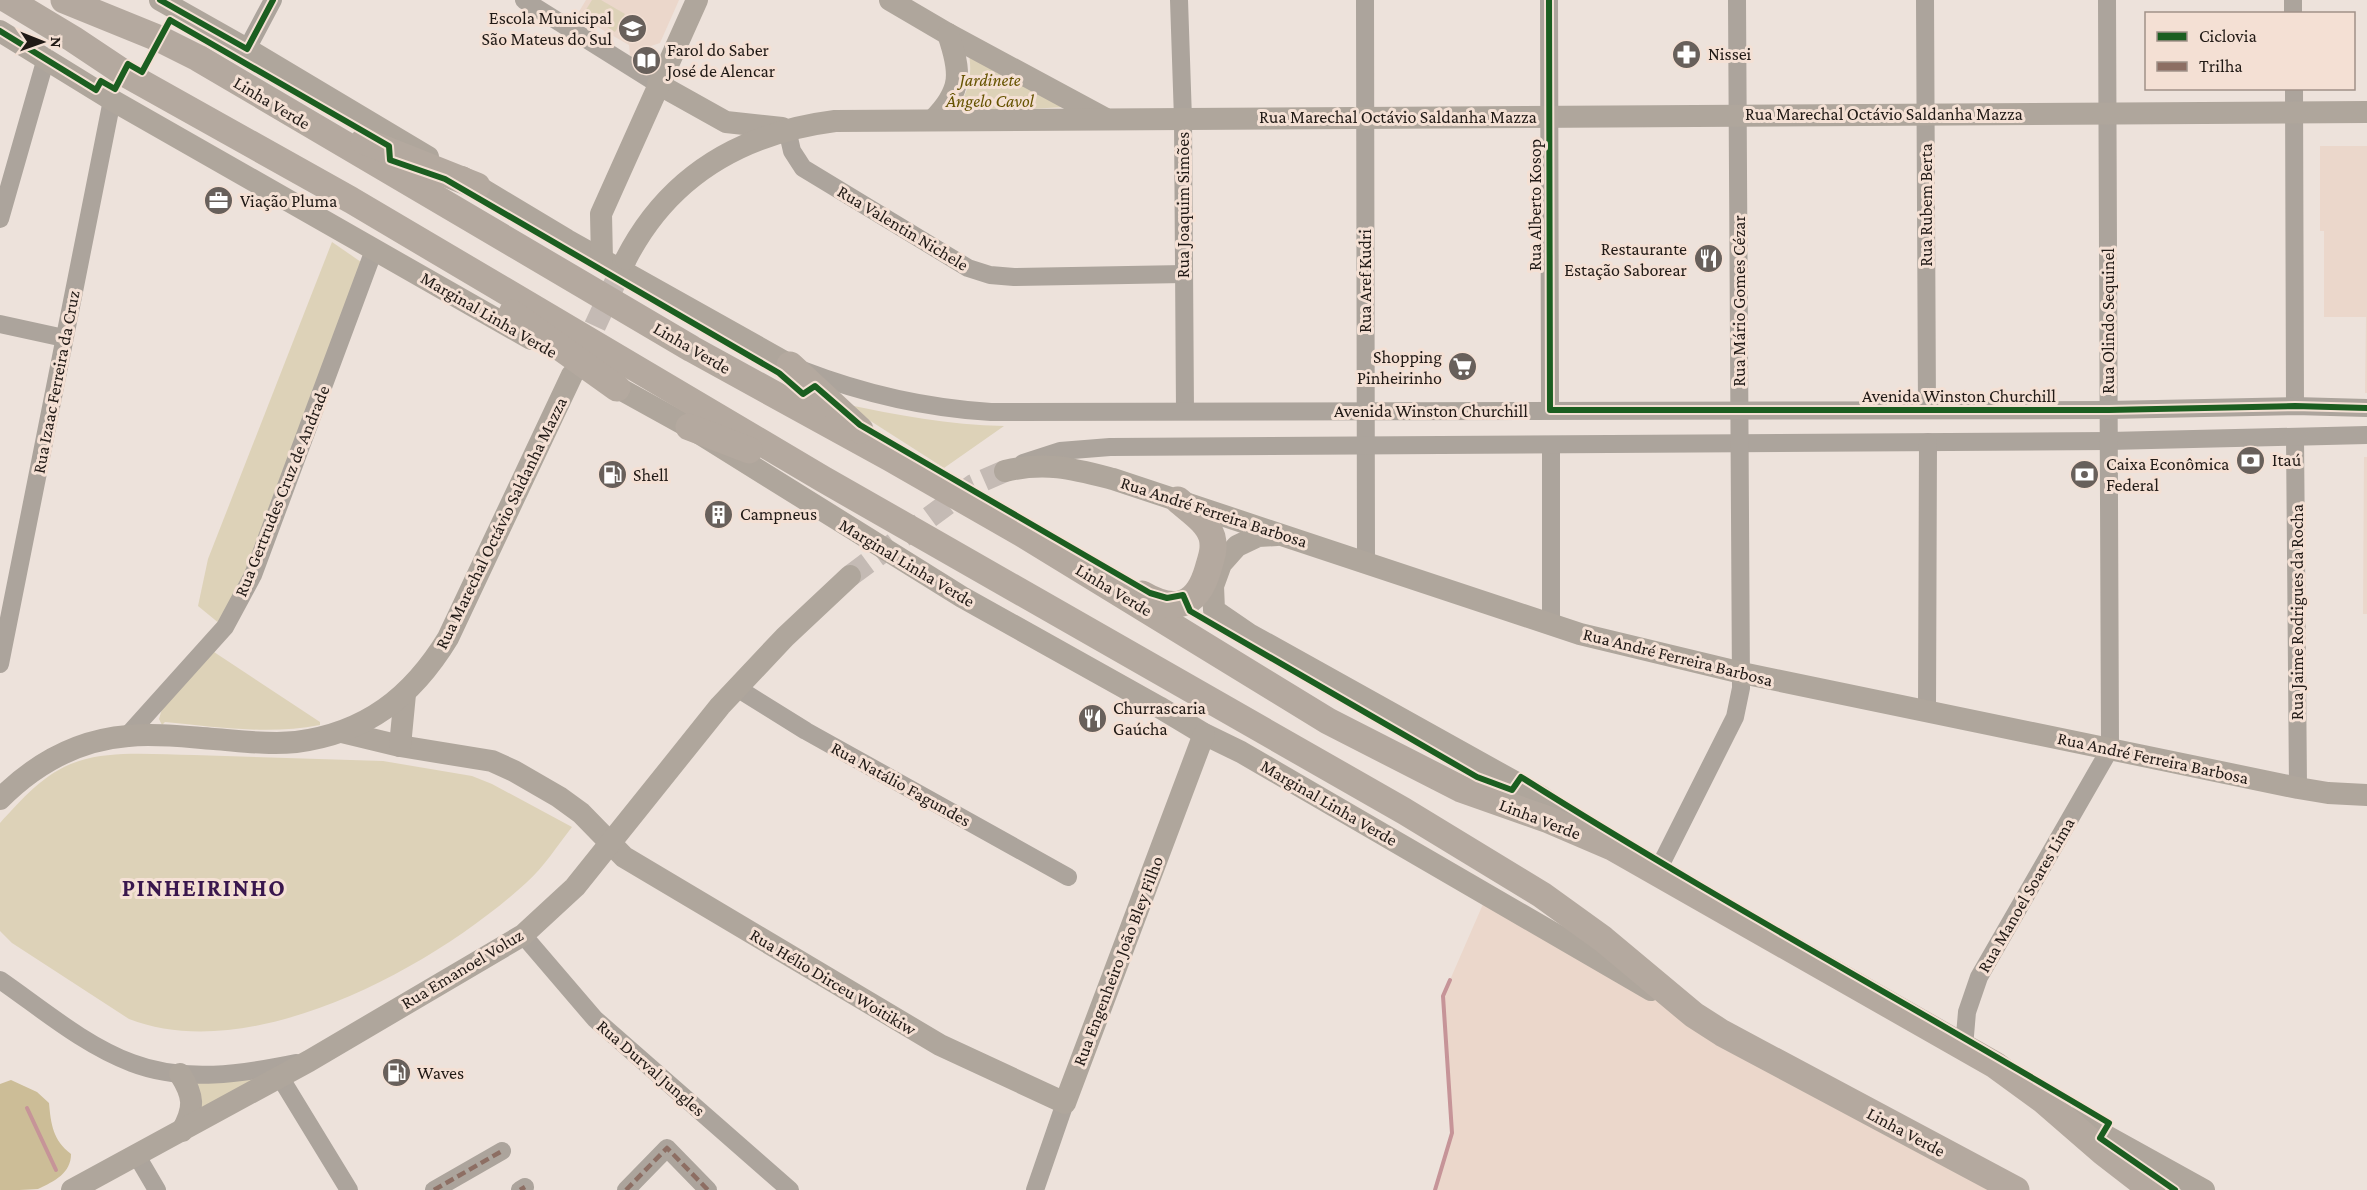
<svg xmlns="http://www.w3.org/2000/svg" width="2367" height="1190" viewBox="0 0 2367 1190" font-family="'Crimson Pro',serif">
<rect width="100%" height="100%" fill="#ede2db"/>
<g fill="#ebd7cb">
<polygon points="586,0 679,0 660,43 645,48 638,52 635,58 630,56 629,45 577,15"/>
<polygon points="2320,146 2367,146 2367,393 2365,393 2366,317 2324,317 2324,231 2320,231"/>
<polygon points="2364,457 2367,457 2367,614 2363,614"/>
<polygon points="1487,895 2005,1190 1435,1190 1452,1133 1443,996"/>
</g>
<g fill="#ddd2b8">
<polygon points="592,0 601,0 625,14 615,32 584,13"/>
<path d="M 969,55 L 1065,107 L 955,113 C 967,94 973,78 969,55 Z"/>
<polygon points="332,242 361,262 242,589 220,624 198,606 208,559"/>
<path d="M 844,404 C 897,415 949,425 1004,426 L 944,468 Z"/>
<path d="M 214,652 L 320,722 L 320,725 C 269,735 217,727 165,722 L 162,725 L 159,719 L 162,709 Z"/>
<path d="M 194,755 L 383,761 L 472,776 L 492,784 L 572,827 C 557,846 544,867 526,883 C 435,966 253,1067 129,1019 L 12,943 L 0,931 L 0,823 C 22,799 46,771 79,761 C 114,750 157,755 194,755 Z"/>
<polygon points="262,1074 192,1122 190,1079"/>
</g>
<path fill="#ccbd97" d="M 11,1080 L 37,1092 L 49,1103 C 51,1125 53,1140 71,1154 C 71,1173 55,1181 38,1189 C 29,1190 10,1190 0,1190 L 0,1084 Z"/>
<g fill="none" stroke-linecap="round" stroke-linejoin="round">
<g stroke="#c69498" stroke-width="4">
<polyline points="27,1108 56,1170"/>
<polyline points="1435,1190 1452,1133 1443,996 1450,980"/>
</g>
<g stroke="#c4bab4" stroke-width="22" stroke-dasharray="22 11" stroke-linecap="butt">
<polyline points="581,356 626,259"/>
<polyline points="850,576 973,485 1005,471"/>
</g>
<g stroke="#aca49c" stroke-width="18">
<polyline points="524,0 658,84"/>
<polyline points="1179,0 1183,119 1185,411"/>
<polyline points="1365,0 1366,562"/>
<polyline points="1549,0 1550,410"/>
<polyline points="1925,0 1927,410"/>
<polyline points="2293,0 2293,14"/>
<polyline points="247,49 273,0"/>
<polyline points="2294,88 2295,406"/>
<polyline points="787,129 792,151 803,168 968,268 990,275 1014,277 1184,274"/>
<polyline points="0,219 46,58"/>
<polyline points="0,324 64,338"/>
<path d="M 802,370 C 864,394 925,408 991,412 L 2109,410 L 2295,406 L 2367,408"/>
<polyline points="2295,437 2298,788"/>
<polyline points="1551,445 1551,624"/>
<polyline points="1023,463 1060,451 1110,447 2109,441 2367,435"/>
<polyline points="0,664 112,100"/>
<polyline points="737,688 806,731 1068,877"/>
<polyline points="1927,712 1928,442"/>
<polyline points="127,736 225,627 253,575 374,250"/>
<polyline points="1657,872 1735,717 1741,688 1737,0"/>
<polyline points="523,935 595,1019 790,1190"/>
<path d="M 0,980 C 42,1009 84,1045 132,1063 C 184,1083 243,1074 296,1063"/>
<polyline points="1964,1047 1967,1012 1979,977 2110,749 2107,0"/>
<polyline points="280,1077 349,1190"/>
<polyline points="137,1156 157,1190"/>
<polyline points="434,1190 502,1151"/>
<polyline points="520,1190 525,1187"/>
<polyline points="626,1190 667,1148 708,1190"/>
<polyline points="1035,1190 1065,1103"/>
</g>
<g stroke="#afa69c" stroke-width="22">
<polyline points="160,0 247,49 428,157"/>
<polyline points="890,0 948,34 1104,118"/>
<polyline points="0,31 112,100 531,339"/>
<polyline points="658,84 726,122 782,128"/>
<path d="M 933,120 C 963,90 961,72 948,34"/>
<polyline points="462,177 567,240 790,365"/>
<path d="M 626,259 C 669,175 742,133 835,121 L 2367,112"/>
<polyline points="602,260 601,214 697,0"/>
<polyline points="604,380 689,427 962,597 1159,707 1204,734 1241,752 1651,990"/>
<path d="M 1005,471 C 1046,461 1074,469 1113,479 L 1580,634 L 1742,673 L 2298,788 L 2328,793 L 2367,795"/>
<polyline points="1277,535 1258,536 1237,546 1221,564 1213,586 1214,610 1249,634 1540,796 1583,827"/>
<polyline points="342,732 400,746 492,761 514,771 559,797 581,813 624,857 940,1045 1065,1103 1204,734"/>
<polyline points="400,746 405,694"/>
<path d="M 0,799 C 35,764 78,740 128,736 C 156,733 186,737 214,739 C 241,741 269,745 296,742 C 366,733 412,697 448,638 L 572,375"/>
<path d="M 180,1074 C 194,1096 195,1108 182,1131"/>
<polyline points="2074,1118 2204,1190"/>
<polyline points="72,1190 309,1061 523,935 575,887 720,706 785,637 850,576"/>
</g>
<g stroke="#b4a99f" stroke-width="27">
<polyline points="8,0 73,39 124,73 351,200 823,479 1404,811 1542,895 1603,939 1694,1015 1722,1033 2016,1190"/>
<polyline points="64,0 160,39 198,58 692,349 890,458 1021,533 1328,721 1461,789 1549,820 1612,847 1995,1065 2043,1100 2103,1152 2152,1190"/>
<polyline points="364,141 477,186"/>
<polyline points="512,313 617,388"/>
<polyline points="790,365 860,430"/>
<polyline points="689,427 749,450"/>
<path d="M 1142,594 C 1175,613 1197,607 1208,569 C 1211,558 1215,549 1212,537 C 1207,521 1190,511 1178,500"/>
</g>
<g stroke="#8d6e63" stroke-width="4.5" stroke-dasharray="9 4.5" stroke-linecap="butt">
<polyline points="434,1190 502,1151"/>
<polyline points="520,1190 525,1187"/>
<polyline points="626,1190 667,1148 708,1190"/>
</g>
<defs>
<g id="cycleway">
<polyline points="160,0 247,49 273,0"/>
<polyline points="1549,0 1550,410 2109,410 2295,406 2367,408"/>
<path d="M 0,31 L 96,90 L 101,81 L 115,89 L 128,64 L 142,72 L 170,20 L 389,146 L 390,160 L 445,179 L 779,373 L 803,394 L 815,386 L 860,425 L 1150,593 L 1167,598 L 1183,595 L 1190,611 L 1477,777 L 1512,790 L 1521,777 C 1713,898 1913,1006 2109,1123 L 2100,1138 L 2175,1190"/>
</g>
</defs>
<use href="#cycleway" stroke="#f4e0d4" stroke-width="10"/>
<use href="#cycleway" stroke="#1b5e20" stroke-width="6"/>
</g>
<defs>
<symbol id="school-disc" viewBox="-11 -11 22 22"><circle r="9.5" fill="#68605b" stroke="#f4e0d4"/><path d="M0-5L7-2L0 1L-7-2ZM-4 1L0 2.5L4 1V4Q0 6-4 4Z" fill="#fff"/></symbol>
<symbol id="pharmacy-disc" viewBox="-11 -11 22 22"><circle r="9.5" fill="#68605b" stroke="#f4e0d4"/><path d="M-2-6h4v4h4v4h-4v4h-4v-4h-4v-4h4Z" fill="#fff"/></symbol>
<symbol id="library-disc" viewBox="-11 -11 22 22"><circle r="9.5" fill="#68605b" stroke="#f4e0d4"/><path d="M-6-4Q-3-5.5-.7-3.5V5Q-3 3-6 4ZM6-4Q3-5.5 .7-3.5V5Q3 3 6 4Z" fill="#fff"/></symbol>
<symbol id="office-disc" viewBox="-11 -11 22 22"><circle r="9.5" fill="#68605b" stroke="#f4e0d4"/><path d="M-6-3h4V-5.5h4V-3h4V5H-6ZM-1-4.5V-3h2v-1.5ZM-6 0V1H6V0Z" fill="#fff"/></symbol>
<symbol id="restaurant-disc" viewBox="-11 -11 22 22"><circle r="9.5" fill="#68605b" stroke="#f4e0d4"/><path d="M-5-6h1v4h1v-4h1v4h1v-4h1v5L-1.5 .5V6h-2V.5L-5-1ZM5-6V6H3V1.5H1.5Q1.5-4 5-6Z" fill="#fff"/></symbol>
<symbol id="supermarket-disc" viewBox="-11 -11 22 22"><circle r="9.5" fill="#68605b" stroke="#f4e0d4"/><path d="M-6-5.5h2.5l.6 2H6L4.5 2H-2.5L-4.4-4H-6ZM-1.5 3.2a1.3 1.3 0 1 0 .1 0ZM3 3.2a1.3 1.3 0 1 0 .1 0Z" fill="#fff"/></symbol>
<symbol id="bank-disc" viewBox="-11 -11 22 22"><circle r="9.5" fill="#68605b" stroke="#f4e0d4"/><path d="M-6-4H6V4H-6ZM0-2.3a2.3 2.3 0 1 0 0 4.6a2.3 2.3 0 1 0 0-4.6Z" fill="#fff"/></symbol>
<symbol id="fuel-disc" viewBox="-11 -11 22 22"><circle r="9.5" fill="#68605b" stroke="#f4e0d4"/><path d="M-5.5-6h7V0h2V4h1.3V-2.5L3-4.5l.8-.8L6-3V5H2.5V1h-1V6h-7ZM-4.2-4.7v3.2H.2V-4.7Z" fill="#fff"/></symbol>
<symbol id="building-disc" viewBox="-11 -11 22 22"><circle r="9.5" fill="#68605b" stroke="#f4e0d4"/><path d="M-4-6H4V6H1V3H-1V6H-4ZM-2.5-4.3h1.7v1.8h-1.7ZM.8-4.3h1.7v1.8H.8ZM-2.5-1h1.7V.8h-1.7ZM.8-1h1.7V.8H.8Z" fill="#fff"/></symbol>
</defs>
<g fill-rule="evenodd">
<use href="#school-disc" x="616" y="12" width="33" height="33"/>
<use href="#pharmacy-disc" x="1670" y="38" width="33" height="33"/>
<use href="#library-disc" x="630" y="44" width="33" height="33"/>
<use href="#office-disc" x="202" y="184" width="33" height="33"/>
<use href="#restaurant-disc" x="1692" y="242" width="33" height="33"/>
<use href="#supermarket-disc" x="1446" y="350" width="33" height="33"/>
<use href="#bank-disc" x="2234" y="444" width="33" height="33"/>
<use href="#bank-disc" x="2068" y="458" width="33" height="33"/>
<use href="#fuel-disc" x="596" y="458" width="33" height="33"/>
<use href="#building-disc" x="702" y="498" width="33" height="33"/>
<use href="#restaurant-disc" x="1076" y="702" width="33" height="33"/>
<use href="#fuel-disc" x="380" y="1056" width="33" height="33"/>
</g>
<g text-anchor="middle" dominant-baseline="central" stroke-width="6" stroke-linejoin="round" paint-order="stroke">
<g font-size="18" fill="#211a16" stroke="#f4e0d4" text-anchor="start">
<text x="612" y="18" text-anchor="end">Escola Municipal<tspan x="612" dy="21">São Mateus do Sul</tspan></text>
<text x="667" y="50">Farol do Saber<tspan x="667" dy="21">José de Alencar</tspan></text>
<text x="1708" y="54">Nissei</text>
<text x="240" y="201">Viação Pluma</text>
<text x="1687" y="249" text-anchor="end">Restaurante<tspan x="1687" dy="21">Estação Saborear</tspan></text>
<text x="1442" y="357" text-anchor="end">Shopping<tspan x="1442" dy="21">Pinheirinho</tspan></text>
<text x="2272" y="460">Itaú</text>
<text x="2106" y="464">Caixa Econômica<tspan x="2106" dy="21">Federal</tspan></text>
<text x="633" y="475">Shell</text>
<text x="740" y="514">Campneus</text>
<text x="1113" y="708">Churrascaria<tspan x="1113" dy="21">Gaúcha</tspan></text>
<text x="417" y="1073">Waves</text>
</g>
<g font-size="18" font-style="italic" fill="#665300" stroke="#f4e0d4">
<text x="990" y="80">Jardinete<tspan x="990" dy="21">Ângelo Cavol</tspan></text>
</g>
<g font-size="18" fill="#211a16" stroke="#f4e0d4">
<text transform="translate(272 103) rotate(31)">Linha Verde</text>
<text x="1884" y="114">Rua Marechal Octávio Saldanha Mazza</text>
<text x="1398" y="117">Rua Marechal Octávio Saldanha Mazza</text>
<text transform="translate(1183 205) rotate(-90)">Rua Joaquim Simões</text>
<text transform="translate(1535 205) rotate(-90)">Rua Alberto Kosop</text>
<text transform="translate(1926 205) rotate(-90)">Rua Rubem Berta</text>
<text transform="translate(903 228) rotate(31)">Rua Valentin Nichele</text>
<text transform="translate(1365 281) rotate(-90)">Rua Aref Kudri</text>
<text transform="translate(1739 301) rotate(-90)">Rua Mário Gomes Cézar</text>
<text transform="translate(489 315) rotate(30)">Marginal Linha Verde</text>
<text transform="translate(2108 321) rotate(-90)">Rua Olindo Sequinel</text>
<text transform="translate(692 348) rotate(30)">Linha Verde</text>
<text transform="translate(56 382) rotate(-79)">Rua Izaac Ferreira da Cruz</text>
<text x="1959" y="396">Avenida Winston Churchill</text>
<text x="1431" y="411">Avenida Winston Churchill</text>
<text transform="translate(282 491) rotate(-68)">Rua Gertrudes Cruz de Andrade</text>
<text transform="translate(1214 512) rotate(18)">Rua André Ferreira Barbosa</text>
<text transform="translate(501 523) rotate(-64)">Rua Marechal Octávio Saldanha Mazza</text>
<text transform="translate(907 563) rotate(31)">Marginal Linha Verde</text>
<text transform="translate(1114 590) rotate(31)">Linha Verde</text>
<text transform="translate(2297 612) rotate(-90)">Rua Jaime Rodrigues da Rocha</text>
<text transform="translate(1678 657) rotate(14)">Rua André Ferreira Barbosa</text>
<text transform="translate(2153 758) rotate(12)">Rua André Ferreira Barbosa</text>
<text transform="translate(901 784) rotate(29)">Rua Natálio Fagundes</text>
<text transform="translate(1329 803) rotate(30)">Marginal Linha Verde</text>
<text transform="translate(1540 819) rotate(21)">Linha Verde</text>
<text transform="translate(2026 895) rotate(-60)">Rua Manoel Soares Lima</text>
<text transform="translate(1118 961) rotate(-69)">Rua Engenheiro João Bley Filho</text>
<text transform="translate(462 969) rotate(-31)">Rua Emanoel Voluz</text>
<text transform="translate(833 982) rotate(31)">Rua Hélio Dirceu Woitikiw</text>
<text transform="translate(651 1068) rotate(41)">Rua Durval Jungles</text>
<text transform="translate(1906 1132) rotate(28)">Linha Verde</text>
</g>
<g font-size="24" font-weight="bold" letter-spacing="1.5" fill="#39164d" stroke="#f4e0d4">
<text x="204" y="887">PINHEIRINHO</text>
</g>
</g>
<rect x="2145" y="12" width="210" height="78" fill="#f4e0d4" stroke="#a09188" stroke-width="1.5"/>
<rect x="2157" y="32" width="30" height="9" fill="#1b5e20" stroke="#a09188" stroke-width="1.5"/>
<text x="2199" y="42" font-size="18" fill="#211a16">Ciclovia</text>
<rect x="2157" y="62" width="30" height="9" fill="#8d6e63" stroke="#a09188" stroke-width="1.5"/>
<text x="2199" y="72" font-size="18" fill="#211a16">Trilha</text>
<g transform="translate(42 42) rotate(91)" stroke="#f4e0d4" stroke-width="4.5" paint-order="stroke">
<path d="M0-4.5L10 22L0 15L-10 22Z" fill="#211a16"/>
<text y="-9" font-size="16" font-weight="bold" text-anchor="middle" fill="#211a16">N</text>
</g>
</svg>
